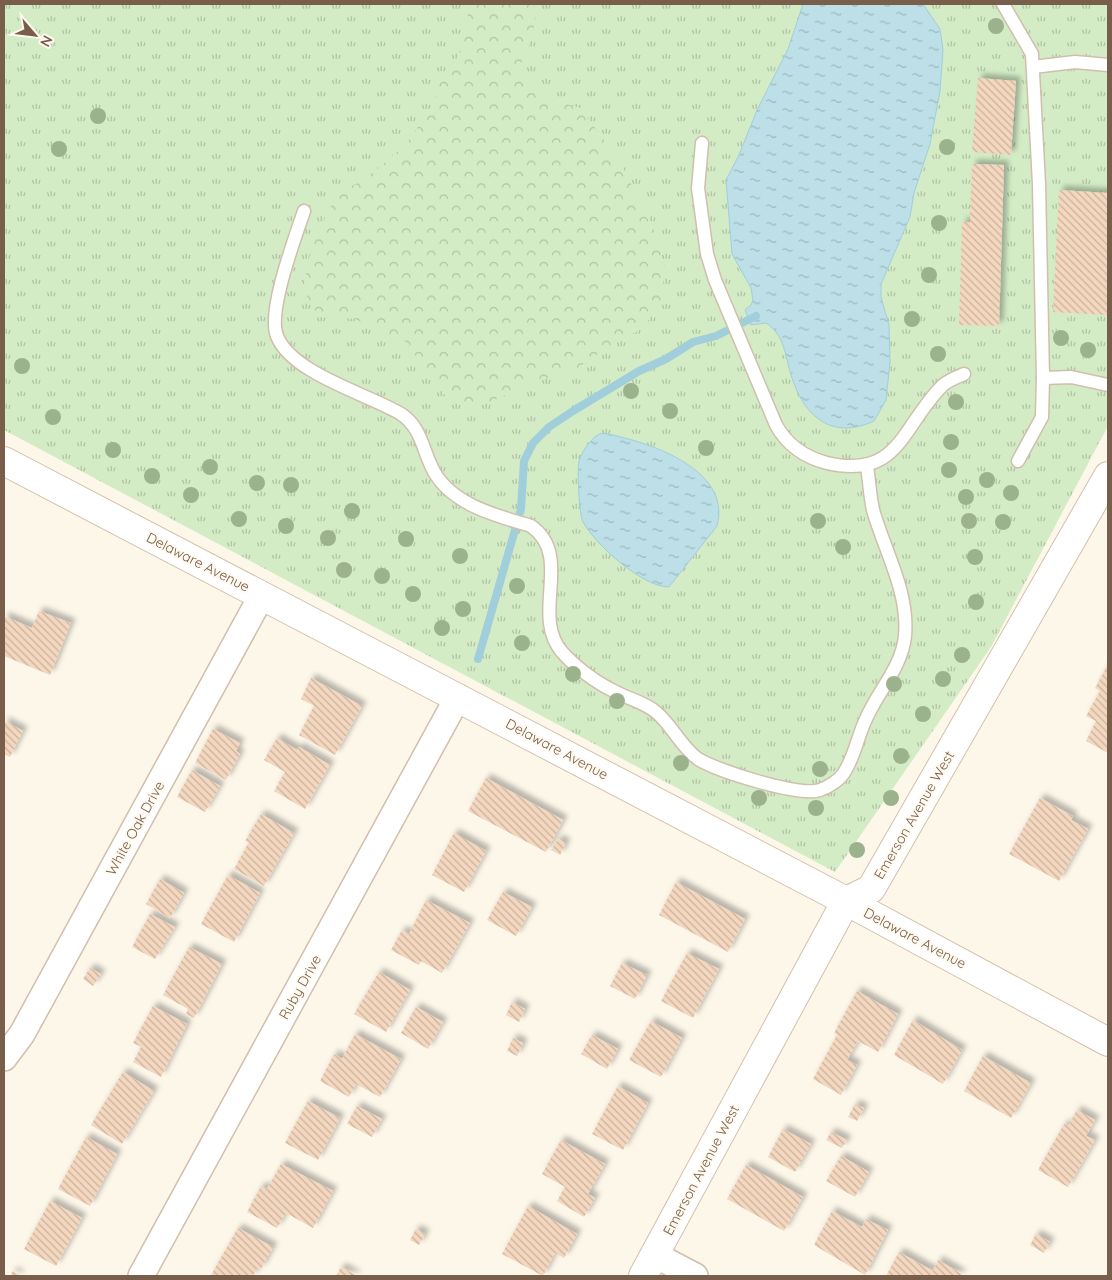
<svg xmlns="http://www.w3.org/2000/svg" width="1112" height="1280" viewBox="0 0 1112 1280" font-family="Quicksand,sans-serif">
<defs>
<pattern id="grass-tufts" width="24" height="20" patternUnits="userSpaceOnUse" patternTransform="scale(1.25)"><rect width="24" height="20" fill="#d3ecc6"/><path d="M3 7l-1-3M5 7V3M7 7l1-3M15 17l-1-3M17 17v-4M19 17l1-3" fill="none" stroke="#b0c2a3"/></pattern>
<pattern id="forest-crowns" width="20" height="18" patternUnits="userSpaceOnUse" patternTransform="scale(1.25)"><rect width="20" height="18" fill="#d3ecc6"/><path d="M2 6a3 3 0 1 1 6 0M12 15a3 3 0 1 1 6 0" fill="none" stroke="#b0c2a3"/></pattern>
<pattern id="water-ripples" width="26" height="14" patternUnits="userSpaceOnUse" patternTransform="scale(1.25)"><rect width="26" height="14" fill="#bcdfe8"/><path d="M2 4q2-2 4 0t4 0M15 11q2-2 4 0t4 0" fill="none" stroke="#9eb8be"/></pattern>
<pattern id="building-back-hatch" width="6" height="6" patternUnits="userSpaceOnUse" patternTransform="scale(1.25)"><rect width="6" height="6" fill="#f4d7bf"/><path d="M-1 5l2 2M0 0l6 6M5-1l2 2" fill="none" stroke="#cab29d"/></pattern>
<filter id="shadow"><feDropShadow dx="4.5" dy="-4.5" stdDeviation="2.5" flood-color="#0004"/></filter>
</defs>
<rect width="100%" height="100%" fill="#fdf7e9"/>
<polygon fill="url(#grass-tufts)" points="4,4 1108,4 1108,426 991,647 835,872 4,430"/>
<path fill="url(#forest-crowns)" d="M 470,4 L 534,4 C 538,26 530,44 521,64 L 529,82 L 557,101 L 580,108 L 617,157 L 652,224 L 665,267 L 661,303 L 643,328 L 608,347 L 576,369 L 529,384 L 485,404 L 450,402 L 401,336 L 378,333 L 356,319 L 319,317 C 315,309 305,297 305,289 C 304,254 324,219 340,190 L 356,184 L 375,171 L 407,143 L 434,103 L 439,76 L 453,67 L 461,48 Z"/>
<g fill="url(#water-ripples)" stroke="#a1cedb">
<path d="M 803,4 L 923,4 L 940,29 L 943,49 L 940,91 L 930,144 L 914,193 L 910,217 L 881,284 L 881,297 L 889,325 L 890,362 L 886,400 L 874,421 C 833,440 805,418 792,378 C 785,358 786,336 766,323 L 751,325 L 745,310 L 751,305 L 753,300 L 751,288 L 732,254 L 726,180 L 739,155 L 757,110 L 788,49 Z"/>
<path d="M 602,433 C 644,440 733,468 717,526 L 669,587 C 642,587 595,544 583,522 C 579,515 577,469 579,461 C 582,451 592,436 602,433 Z"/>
</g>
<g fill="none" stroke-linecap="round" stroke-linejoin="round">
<polyline stroke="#a1cedb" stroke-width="8" points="478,659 521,509 524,461 533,443 549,427 573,411 639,371 666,359 693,342 716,336 756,316"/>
</g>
<g fill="url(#building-back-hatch)" filter="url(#shadow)">
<polygon points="978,78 1016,81 1011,155 972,152"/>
<polygon points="972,164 1004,165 999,326 959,325 962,222 970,222"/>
<polygon points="1059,190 1108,193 1107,315 1053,312"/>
<polygon points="39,611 71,623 50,675 4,656 4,616 32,628"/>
<polygon points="1108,664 1108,753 1086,741 1096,721 1086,716 1100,691 1095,688"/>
<polygon points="311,678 362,706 335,755 299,735 314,706 301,699"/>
<polygon points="4,721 23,731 10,757 4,754"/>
<polygon points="213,729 240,743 236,751 240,754 226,780 195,763"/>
<polygon points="277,738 297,750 299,747 330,765 305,809 274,791 285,772 264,760"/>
<polygon points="192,770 220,786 205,812 177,797"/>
<polygon points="486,778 563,820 546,852 468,811"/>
<polygon points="1040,798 1073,816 1071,820 1088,829 1059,881 1009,854"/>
<polygon points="261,814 294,833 264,886 234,869 249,842 245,841"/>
<polygon points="454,833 486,851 464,892 432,875"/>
<polygon points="558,839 566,843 560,855 551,850"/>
<polygon points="228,875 260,893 234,942 201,924"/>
<polygon points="160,879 184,893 170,918 146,904"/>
<polygon points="676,882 745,919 728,952 659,915"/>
<polygon points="503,892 532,907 516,936 487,920"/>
<polygon points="426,900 470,923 442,973 421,961 419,965 391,950 402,930 409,934"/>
<polygon points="150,914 175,927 155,959 132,947"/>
<polygon points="189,947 222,964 194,1018 186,1014 188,1009 163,995"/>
<polygon points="687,953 719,969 693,1018 661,1001"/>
<polygon points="622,963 647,975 635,999 610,986"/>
<polygon points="90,968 101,974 93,986 83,979"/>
<polygon points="379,972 410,990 386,1032 354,1014"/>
<polygon points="857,991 898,1014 878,1052 858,1041 847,1060 857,1065 841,1095 813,1079 837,1035 834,1033"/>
<polygon points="512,1002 525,1009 519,1022 506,1015"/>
<polygon points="153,1006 187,1024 161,1077 133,1062 141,1047 133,1043"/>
<polygon points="416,1007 443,1022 428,1049 401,1033"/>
<polygon points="913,1020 962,1050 943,1084 894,1055"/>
<polygon points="651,1021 682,1038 661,1077 629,1060"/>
<polygon points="355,1034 401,1059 380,1097 356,1084 349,1097 320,1081 334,1054 342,1059"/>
<polygon points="592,1035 618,1049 607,1069 581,1054"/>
<polygon points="513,1038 523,1043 517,1056 507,1051"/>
<polygon points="983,1056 1031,1083 1011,1118 964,1091"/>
<polygon points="123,1072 154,1091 122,1144 91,1125"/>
<polygon points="618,1086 648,1103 623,1150 592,1134"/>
<polygon points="308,1101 340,1118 318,1160 285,1143"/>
<polygon points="855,1104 864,1108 857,1121 848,1117"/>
<polygon points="357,1106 382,1119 372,1137 347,1124"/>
<polygon points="1077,1110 1095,1120 1086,1136 1095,1140 1068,1187 1038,1170 1064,1124 1068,1126"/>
<polygon points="783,1129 811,1144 795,1172 768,1157"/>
<polygon points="831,1132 847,1140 842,1148 826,1140"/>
<polygon points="86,1137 117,1154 90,1206 58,1189"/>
<polygon points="561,1140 605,1164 588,1194 595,1198 584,1217 557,1201 565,1187 542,1174"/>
<polygon points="841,1156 869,1172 855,1197 826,1181"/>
<polygon points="281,1164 333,1191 313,1228 286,1213 277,1228 247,1212 261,1186 267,1189"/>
<polygon points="746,1165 803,1197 784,1231 727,1199"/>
<polygon points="50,1201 82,1218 56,1266 24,1249"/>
<polygon points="528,1206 577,1234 564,1258 555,1253 543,1276 502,1254"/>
<polygon points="832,1211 862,1227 866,1219 888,1230 865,1275 814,1245"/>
<polygon points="238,1228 273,1247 261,1269 258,1267 253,1276 213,1276 211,1275"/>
<polygon points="416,1229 425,1234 419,1245 410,1240"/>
<polygon points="1036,1234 1050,1242 1044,1253 1030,1245"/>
<polygon points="899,1252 933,1271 938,1260 962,1274 960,1276 886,1276"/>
<polygon points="341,1267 358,1276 336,1276"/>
<polygon points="13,1271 22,1276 10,1276"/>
</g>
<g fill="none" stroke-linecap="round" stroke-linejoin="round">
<defs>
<g id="lane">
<polyline points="1003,4 1032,54 1039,184 1043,378 1071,377 1108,385"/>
<polyline points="1033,67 1075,62 1108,65"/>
<path d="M 702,143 L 698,188 L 707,254 L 715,280 L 776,425 C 787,445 804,457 827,463 C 900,480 902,425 943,385 C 949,380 957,377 964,374"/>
<path d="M 304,211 C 295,238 267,312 277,336 C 292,374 368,394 401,414 C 423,428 423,455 436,475 C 456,506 498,516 531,526 C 574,556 530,615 562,652 C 575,667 598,684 616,692 C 629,699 644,702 656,712 C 672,725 680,746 698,759 C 718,771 799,797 820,790 C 829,787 841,779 845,771 C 855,755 858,735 866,719 C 878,691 902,667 905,636 C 909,592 885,552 873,510 C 870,496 869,480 867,466"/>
<polyline points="1018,461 1042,417 1043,378"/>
</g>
<g id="street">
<polyline points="4,1058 22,1034 262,595"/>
<polyline points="655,1255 695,1276"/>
<polyline points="141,1276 458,697"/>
</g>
<g id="secondary">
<polyline points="4,461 846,901 1108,1042"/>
<polyline points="643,1276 846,901 871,889 1108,476"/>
</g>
</defs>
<use href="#lane" stroke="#d0bfad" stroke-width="15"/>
<use href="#street" stroke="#d0bfad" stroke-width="28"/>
<use href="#secondary" stroke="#d3c0ab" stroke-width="30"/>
<use href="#lane" stroke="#fff" stroke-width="12"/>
<use href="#street" stroke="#fff" stroke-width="25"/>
<use href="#secondary" stroke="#fff" stroke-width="28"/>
</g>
<g fill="#9cb28c">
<circle cx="996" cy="26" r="8"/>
<circle cx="98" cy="116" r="8"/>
<circle cx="947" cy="147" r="8"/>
<circle cx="59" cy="149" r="8"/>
<circle cx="939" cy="223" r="8"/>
<circle cx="929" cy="275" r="8"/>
<circle cx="912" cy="319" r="8"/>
<circle cx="1061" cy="338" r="8"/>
<circle cx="1088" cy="350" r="8"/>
<circle cx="938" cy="354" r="8"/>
<circle cx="22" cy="366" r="8"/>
<circle cx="631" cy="391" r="8"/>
<circle cx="956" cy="402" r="8"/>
<circle cx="670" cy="411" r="8"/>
<circle cx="53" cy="417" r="8"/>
<circle cx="951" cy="442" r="8"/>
<circle cx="706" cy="448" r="8"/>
<circle cx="113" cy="450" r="8"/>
<circle cx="210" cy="467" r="8"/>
<circle cx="949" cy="470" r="8"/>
<circle cx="152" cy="476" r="8"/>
<circle cx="987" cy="480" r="8"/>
<circle cx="257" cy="483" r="8"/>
<circle cx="291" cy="485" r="8"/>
<circle cx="1011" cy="493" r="8"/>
<circle cx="191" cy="495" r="8"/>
<circle cx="966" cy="497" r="8"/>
<circle cx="352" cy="511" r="8"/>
<circle cx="239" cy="519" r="8"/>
<circle cx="818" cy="521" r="8"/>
<circle cx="969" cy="521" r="8"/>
<circle cx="1003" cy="522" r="8"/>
<circle cx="286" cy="526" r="8"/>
<circle cx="328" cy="538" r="8"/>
<circle cx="406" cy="539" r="8"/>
<circle cx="843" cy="547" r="8"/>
<circle cx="460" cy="556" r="8"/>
<circle cx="975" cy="557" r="8"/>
<circle cx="344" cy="570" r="8"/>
<circle cx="382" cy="576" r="8"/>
<circle cx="517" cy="586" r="8"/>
<circle cx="413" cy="594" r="8"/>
<circle cx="976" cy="602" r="8"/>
<circle cx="463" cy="609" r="8"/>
<circle cx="442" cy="628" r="8"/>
<circle cx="522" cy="643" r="8"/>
<circle cx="962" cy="655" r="8"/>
<circle cx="573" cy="674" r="8"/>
<circle cx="943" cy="679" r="8"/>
<circle cx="894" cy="684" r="8"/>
<circle cx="617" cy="701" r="8"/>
<circle cx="923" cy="714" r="8"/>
<circle cx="901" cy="756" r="8"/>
<circle cx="681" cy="763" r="8"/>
<circle cx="820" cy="769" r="8"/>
<circle cx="759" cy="798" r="8"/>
<circle cx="891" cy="798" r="8"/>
<circle cx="816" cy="808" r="8"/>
<circle cx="857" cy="850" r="8"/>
</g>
<g text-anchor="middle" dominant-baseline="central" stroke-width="4" stroke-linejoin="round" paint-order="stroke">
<g font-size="14" fill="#795e4b" stroke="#fffaf0">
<text transform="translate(198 562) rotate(27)">Delaware Avenue</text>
<text transform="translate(557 749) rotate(28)">Delaware Avenue</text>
<text transform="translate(914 815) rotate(-60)">Emerson Avenue West</text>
<text transform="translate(135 828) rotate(-61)">White Oak Drive</text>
<text transform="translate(915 938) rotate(28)">Delaware Avenue</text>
<text transform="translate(300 987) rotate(-61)">Ruby Drive</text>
<text transform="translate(701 1170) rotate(-62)">Emerson Avenue West</text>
</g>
</g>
<rect width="1112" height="1280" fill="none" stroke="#795e4b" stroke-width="10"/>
<g transform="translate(35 35) rotate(118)" stroke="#fffaf0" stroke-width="4" paint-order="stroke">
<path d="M0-4L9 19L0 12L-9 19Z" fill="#795e4b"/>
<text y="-8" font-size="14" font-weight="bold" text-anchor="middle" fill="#795e4b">N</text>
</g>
</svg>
